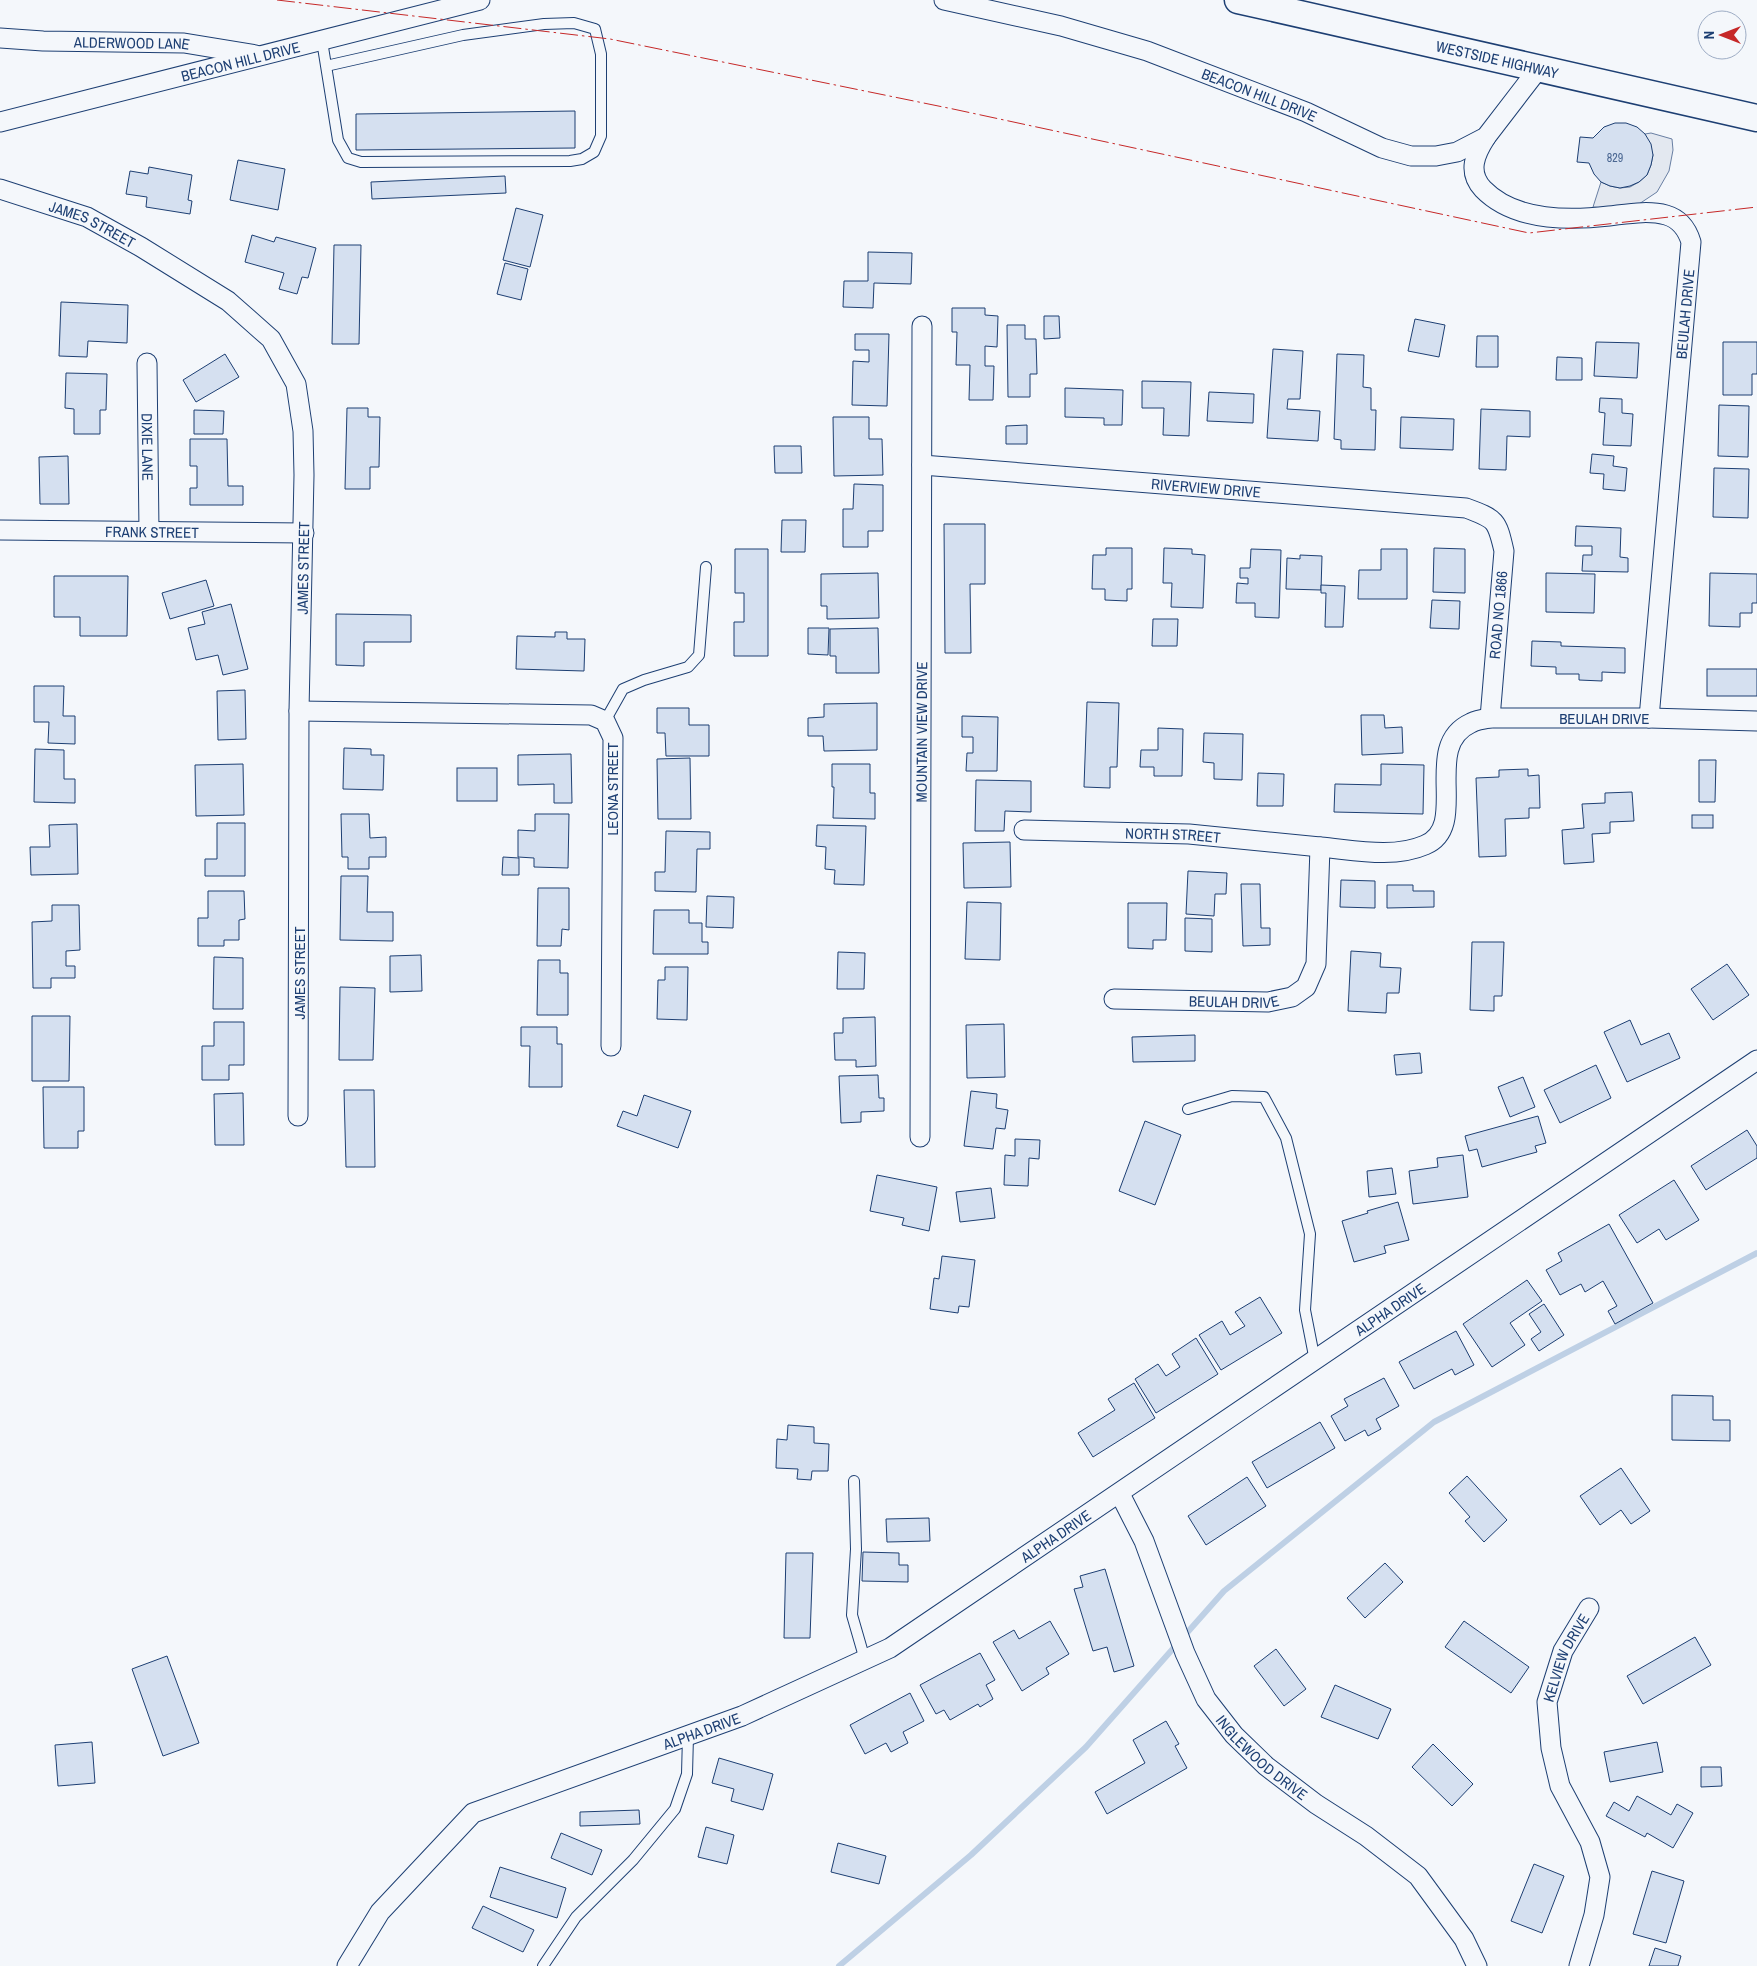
<svg xmlns="http://www.w3.org/2000/svg" width="1757" height="1966" viewBox="0 0 1757 1966" font-family="'Archivo Narrow',sans-serif">
<rect width="100%" height="100%" fill="#f4f7fb"/>
<polygon fill="#e3e8f0" stroke="#687fa3" points="1651,133 1672,139 1673,150 1669,171 1657,192 1636,206 1624,210 1593,207 1601,182 1610,186 1620,188 1630,187 1639,182 1647,175 1651,165 1653,155 1645,134"/>
<g fill="none" stroke-linecap="round" stroke-linejoin="round">
<polyline stroke="#bed0e5" stroke-width="6" points="839,1966 971,1855 1086,1747 1224,1591 1434,1422 1757,1253"/>
</g>
<g fill="#d5e0f0" stroke="#1d3f73">
<polygon points="575,111 575,148 356,150 356,114"/>
<polygon points="1615,123 1626,123 1637,127 1645,134 1651,144 1653,155 1651,165 1647,175 1639,182 1630,186 1620,188 1610,186 1601,182 1594,174 1589,163 1577,162 1580,137 1593,138 1604,127"/>
<polygon points="238,160 285,169 278,210 230,200"/>
<polygon points="149,167 192,175 188,200 192,201 190,214 146,207 147,197 126,194 130,171 148,174"/>
<polygon points="505,176 506,193 372,199 371,182"/>
<polygon points="516,208 543,215 530,267 503,260"/>
<polygon points="252,235 274,242 276,237 316,248 308,278 302,277 297,294 279,289 284,273 245,262"/>
<polygon points="334,245 361,245 359,344 332,344"/>
<polygon points="868,252 912,253 911,284 874,283 873,308 843,307 844,281 868,281"/>
<polygon points="505,263 528,269 521,300 497,294"/>
<polygon points="61,302 128,305 127,343 88,341 87,357 59,356"/>
<polygon points="952,308 985,308 985,315 998,316 997,347 985,346 985,366 994,366 993,400 969,400 970,365 956,365 957,332 952,332"/>
<polygon points="1044,316 1059,316 1060,338 1044,339"/>
<polygon points="1415,319 1445,325 1439,357 1408,351"/>
<polygon points="1007,325 1025,325 1025,339 1036,339 1037,374 1030,374 1030,397 1008,397"/>
<polygon points="855,334 889,334 887,406 852,405 853,361 869,362 869,350 855,350"/>
<polygon points="1477,336 1498,336 1498,367 1476,367"/>
<polygon points="1596,342 1639,343 1637,378 1594,376"/>
<polygon points="1723,342 1757,342 1757,374 1752,374 1752,395 1723,395"/>
<polygon points="1273,349 1303,351 1300,399 1288,399 1287,409 1320,411 1318,441 1267,438"/>
<polygon points="225,354 239,377 196,402 183,380"/>
<polygon points="1337,354 1364,355 1363,387 1371,388 1371,410 1376,410 1375,450 1341,449 1341,440 1334,439"/>
<polygon points="1557,357 1582,358 1582,380 1556,380"/>
<polygon points="66,373 107,374 106,410 100,410 100,434 74,434 74,409 65,408"/>
<polygon points="1142,381 1191,382 1189,436 1163,435 1164,408 1142,408"/>
<polygon points="1065,388 1123,390 1122,425 1104,425 1104,418 1065,417"/>
<polygon points="1209,392 1254,394 1253,423 1207,421"/>
<polygon points="1600,398 1622,399 1622,413 1633,414 1631,446 1603,445 1605,413 1599,412"/>
<polygon points="1719,405 1749,406 1748,457 1718,456"/>
<polygon points="347,408 368,408 368,417 380,417 379,467 370,467 370,489 345,489"/>
<polygon points="1481,409 1530,411 1530,437 1507,436 1506,470 1479,469"/>
<polygon points="194,410 224,411 223,434 194,434"/>
<polygon points="833,417 869,417 869,439 882,439 883,475 834,476"/>
<polygon points="1401,417 1454,419 1453,450 1400,448"/>
<polygon points="1027,425 1027,444 1006,444 1006,426"/>
<polygon points="190,439 227,439 228,486 243,486 243,505 190,505 190,488 197,488 197,466 190,466"/>
<polygon points="774,446 801,446 802,473 775,473"/>
<polygon points="1592,454 1614,456 1613,466 1627,468 1625,491 1603,489 1604,474 1590,473"/>
<polygon points="68,456 69,504 40,504 39,457"/>
<polygon points="1714,468 1749,469 1748,518 1713,517"/>
<polygon points="854,484 883,485 883,531 868,531 868,547 843,547 843,509 853,509"/>
<polygon points="782,520 806,520 805,552 781,552"/>
<polygon points="944,524 985,524 985,584 970,584 971,653 945,653"/>
<polygon points="1576,526 1621,528 1620,557 1628,558 1628,572 1582,571 1583,555 1592,555 1592,546 1575,546"/>
<polygon points="1106,548 1132,548 1132,589 1127,589 1127,601 1105,600 1105,589 1092,589 1093,555 1106,555"/>
<polygon points="1164,548 1192,549 1192,554 1205,555 1203,608 1171,607 1172,583 1163,583"/>
<polygon points="1434,548 1465,549 1465,593 1433,592"/>
<polygon points="735,549 768,549 768,656 734,656 734,622 744,622 744,593 735,593"/>
<polygon points="1251,549 1281,550 1279,618 1255,617 1255,603 1236,603 1237,583 1248,584 1248,578 1240,578 1240,568 1250,568"/>
<polygon points="1381,549 1407,549 1407,599 1358,599 1359,570 1381,570"/>
<polygon points="1300,555 1322,556 1321,590 1286,589 1287,558 1300,559"/>
<polygon points="878,573 879,618 827,619 827,606 821,606 821,574"/>
<polygon points="1546,573 1595,574 1594,613 1546,612"/>
<polygon points="1710,573 1757,574 1757,603 1752,603 1752,613 1740,613 1740,627 1709,626"/>
<polygon points="54,576 128,576 127,636 80,636 80,617 54,617"/>
<polygon points="206,580 214,606 170,619 162,593"/>
<polygon points="1321,585 1345,586 1343,627 1325,627 1326,593 1321,593"/>
<polygon points="1432,600 1460,601 1459,629 1430,628"/>
<polygon points="231,604 248,669 223,675 218,655 196,660 188,628 205,624 202,612"/>
<polygon points="336,614 411,615 411,642 364,642 364,666 336,665"/>
<polygon points="1153,619 1178,619 1177,646 1152,646"/>
<polygon points="808,628 829,628 828,655 808,654"/>
<polygon points="878,628 879,673 836,673 836,656 830,656 830,629"/>
<polygon points="555,632 567,632 567,639 585,639 584,671 516,669 517,636 555,637"/>
<polygon points="1532,641 1561,642 1561,646 1625,648 1625,673 1602,672 1602,681 1579,680 1579,674 1556,674 1556,667 1531,666"/>
<rect x="1707" y="669" width="50" height="27"/>
<polygon points="34,686 64,686 63,716 75,716 75,744 48,743 49,722 34,722"/>
<polygon points="245,690 246,739 218,740 217,691"/>
<polygon points="1087,702 1119,703 1117,767 1110,767 1110,788 1084,787"/>
<polygon points="877,703 877,750 824,751 823,736 808,736 808,718 824,717 824,704"/>
<polygon points="657,708 689,708 689,725 709,725 709,756 666,756 665,733 657,733"/>
<polygon points="1361,715 1384,715 1385,728 1402,727 1403,753 1362,755"/>
<polygon points="962,716 998,717 997,771 966,771 967,753 973,753 973,737 962,737"/>
<polygon points="1158,728 1183,729 1182,776 1154,776 1154,767 1140,767 1141,750 1158,750"/>
<polygon points="1204,733 1243,734 1242,780 1214,779 1214,763 1203,762"/>
<polygon points="344,748 371,749 371,755 384,755 383,790 343,789"/>
<polygon points="35,749 64,750 64,779 75,779 75,803 34,802"/>
<polygon points="571,754 572,803 554,803 554,784 518,785 518,755"/>
<polygon points="690,758 691,819 658,819 657,759"/>
<polygon points="1699,760 1716,760 1715,802 1699,802"/>
<polygon points="243,764 244,815 196,816 195,765"/>
<polygon points="832,764 870,764 870,793 875,793 875,819 833,818 834,787 832,787"/>
<polygon points="1381,764 1424,765 1423,814 1334,812 1335,784 1381,785"/>
<rect x="457" y="768" width="40" height="33"/>
<polygon points="1528,769 1528,776 1539,775 1540,808 1529,808 1529,818 1505,819 1506,856 1479,857 1476,778 1499,777 1499,770"/>
<polygon points="1258,773 1284,774 1283,806 1257,806"/>
<polygon points="976,780 1031,781 1031,812 1005,811 1004,831 975,831"/>
<polygon points="1632,792 1634,821 1610,822 1610,833 1592,834 1594,862 1564,864 1562,830 1584,828 1582,804 1605,803 1605,793"/>
<polygon points="341,814 369,814 370,838 386,837 386,857 369,857 369,869 348,869 348,857 342,857"/>
<polygon points="535,814 569,814 568,868 534,867 534,858 518,857 518,830 535,831"/>
<rect x="1692" y="815" width="21" height="13"/>
<polygon points="217,823 245,823 245,876 205,876 205,859 217,859"/>
<polygon points="77,824 78,874 31,875 30,847 50,847 49,825"/>
<polygon points="817,825 866,826 864,885 834,884 835,870 825,869 826,847 816,846"/>
<polygon points="666,831 710,832 710,849 697,849 696,892 655,891 655,872 665,872"/>
<polygon points="1010,842 1011,887 964,888 963,843"/>
<polygon points="503,857 519,858 519,875 502,875"/>
<polygon points="1188,871 1227,873 1226,894 1215,894 1214,916 1186,914"/>
<polygon points="341,876 368,876 367,912 393,912 393,941 340,940"/>
<polygon points="1341,880 1375,881 1375,908 1340,907"/>
<polygon points="1241,884 1260,884 1261,928 1270,928 1270,945 1243,946"/>
<polygon points="1387,885 1413,885 1413,891 1434,891 1434,907 1387,908"/>
<polygon points="538,888 569,888 569,930 562,929 561,946 537,946"/>
<polygon points="208,891 244,891 245,919 239,920 239,940 224,940 224,946 198,946 198,918 208,918"/>
<polygon points="707,896 734,897 733,928 706,927"/>
<polygon points="967,902 1001,903 1000,960 965,959"/>
<polygon points="1128,903 1167,903 1166,940 1153,940 1153,949 1128,948"/>
<polygon points="52,905 79,905 80,950 66,951 66,966 75,966 75,978 51,978 51,988 33,988 32,922 52,921"/>
<polygon points="654,910 689,910 689,923 702,923 702,942 708,942 708,954 653,954"/>
<polygon points="1185,918 1212,919 1212,952 1185,951"/>
<polygon points="1472,942 1504,942 1502,996 1494,996 1494,1011 1470,1010"/>
<polygon points="1351,951 1381,953 1380,967 1401,968 1399,993 1387,993 1386,1013 1348,1011"/>
<polygon points="838,952 865,953 864,989 837,989"/>
<polygon points="421,955 422,991 390,992 390,956"/>
<polygon points="214,957 243,958 243,1009 213,1009"/>
<polygon points="538,960 560,960 560,973 568,973 568,1015 537,1015"/>
<polygon points="1727,964 1749,995 1713,1020 1691,989"/>
<polygon points="665,967 688,967 687,1020 657,1019 658,980 665,980"/>
<polygon points="340,987 375,988 373,1060 339,1060"/>
<polygon points="32,1016 70,1016 69,1081 32,1081"/>
<polygon points="875,1017 876,1066 856,1067 856,1060 835,1060 834,1033 843,1033 843,1018"/>
<polygon points="1630,1020 1641,1045 1669,1033 1680,1058 1627,1082 1604,1032"/>
<polygon points="214,1022 244,1022 244,1065 229,1065 229,1080 202,1080 202,1046 214,1046"/>
<polygon points="1004,1024 1005,1077 967,1078 966,1025"/>
<polygon points="521,1027 557,1027 557,1044 562,1044 562,1087 529,1087 530,1046 521,1046"/>
<polygon points="1195,1035 1195,1061 1133,1062 1132,1037"/>
<polygon points="1420,1053 1422,1073 1396,1075 1394,1055"/>
<polygon points="1596,1065 1611,1098 1560,1123 1544,1090"/>
<polygon points="878,1075 879,1098 884,1098 884,1111 861,1112 861,1122 841,1123 839,1076"/>
<polygon points="1523,1077 1535,1107 1510,1117 1498,1087"/>
<polygon points="43,1087 84,1087 84,1131 78,1131 78,1148 44,1148"/>
<polygon points="344,1090 374,1090 375,1167 346,1167"/>
<polygon points="971,1091 997,1094 996,1108 1008,1110 1005,1129 996,1128 993,1149 964,1146"/>
<polygon points="243,1093 244,1145 215,1145 214,1094"/>
<polygon points="644,1095 691,1111 678,1148 617,1126 623,1111 637,1116"/>
<polygon points="1538,1116 1546,1143 1535,1146 1537,1152 1482,1167 1477,1149 1469,1151 1465,1136"/>
<polygon points="1145,1121 1181,1135 1155,1205 1119,1191"/>
<polygon points="1747,1130 1757,1146 1757,1158 1706,1190 1691,1166"/>
<polygon points="1015,1139 1040,1140 1039,1159 1029,1158 1028,1186 1004,1185 1005,1155 1015,1156"/>
<polygon points="1463,1155 1468,1197 1413,1204 1409,1171 1438,1167 1437,1158"/>
<polygon points="1392,1168 1396,1194 1369,1197 1367,1171"/>
<polygon points="877,1175 937,1187 929,1231 902,1225 904,1218 870,1211"/>
<polygon points="1674,1180 1699,1220 1666,1240 1659,1229 1637,1243 1619,1215"/>
<polygon points="991,1188 995,1218 960,1222 956,1192"/>
<polygon points="1398,1202 1409,1240 1384,1246 1386,1253 1354,1262 1342,1221 1368,1213 1367,1211"/>
<polygon points="1609,1224 1653,1303 1615,1324 1608,1311 1617,1306 1603,1281 1585,1292 1581,1284 1560,1295 1546,1270 1562,1261 1558,1253"/>
<polygon points="942,1256 975,1260 969,1307 959,1306 958,1313 930,1309 934,1278 939,1279"/>
<polygon points="1527,1280 1542,1301 1510,1323 1525,1345 1492,1367 1463,1324"/>
<polygon points="1260,1297 1282,1333 1221,1370 1199,1335 1222,1321 1230,1335 1245,1326 1235,1312"/>
<polygon points="1544,1304 1564,1335 1539,1351 1531,1339 1541,1332 1529,1314"/>
<polygon points="1456,1331 1474,1365 1455,1375 1452,1369 1414,1389 1399,1362"/>
<polygon points="1196,1338 1218,1374 1156,1413 1135,1379 1158,1364 1166,1376 1180,1367 1172,1354"/>
<polygon points="1384,1378 1399,1406 1376,1419 1381,1429 1368,1436 1365,1430 1345,1441 1331,1416 1348,1406 1344,1399"/>
<polygon points="1134,1383 1155,1418 1093,1457 1078,1433 1115,1410 1108,1399"/>
<polygon points="1672,1395 1713,1396 1713,1420 1730,1420 1730,1441 1672,1440"/>
<polygon points="1320,1422 1335,1448 1267,1488 1252,1462"/>
<polygon points="788,1425 814,1427 814,1443 829,1444 828,1471 812,1471 811,1480 797,1479 798,1469 776,1468 777,1439 787,1440"/>
<polygon points="1621,1468 1650,1511 1631,1524 1621,1510 1600,1525 1580,1496"/>
<polygon points="1467,1476 1507,1520 1484,1542 1465,1521 1470,1517 1449,1493"/>
<polygon points="1247,1477 1266,1506 1206,1545 1188,1516"/>
<polygon points="929,1518 930,1541 887,1542 886,1519"/>
<polygon points="863,1552 899,1553 899,1565 908,1565 908,1582 862,1581"/>
<polygon points="786,1553 813,1553 810,1638 784,1638"/>
<polygon points="1385,1563 1403,1582 1365,1618 1347,1598"/>
<polygon points="1105,1569 1134,1666 1114,1672 1107,1647 1093,1651 1074,1589 1083,1587 1080,1576"/>
<polygon points="1050,1621 1069,1654 1046,1668 1049,1674 1022,1691 993,1642 1014,1630 1019,1639"/>
<polygon points="1464,1621 1529,1667 1511,1693 1445,1647"/>
<polygon points="1695,1637 1711,1665 1643,1704 1627,1676"/>
<polygon points="1276,1649 1306,1689 1284,1706 1254,1666"/>
<polygon points="980,1653 995,1680 986,1685 993,1699 980,1707 978,1704 950,1720 944,1710 936,1714 920,1685"/>
<polygon points="167,1656 199,1743 163,1756 132,1669"/>
<polygon points="1335,1685 1391,1709 1378,1739 1321,1717"/>
<polygon points="910,1693 924,1721 903,1732 908,1743 891,1752 886,1743 865,1754 850,1725"/>
<polygon points="1166,1721 1179,1744 1175,1746 1187,1768 1107,1814 1095,1792 1145,1763 1133,1740"/>
<polygon points="92,1742 95,1783 58,1786 55,1745"/>
<polygon points="1657,1742 1663,1772 1610,1782 1604,1752"/>
<polygon points="1433,1744 1473,1784 1452,1806 1412,1767"/>
<polygon points="719,1758 773,1774 763,1810 731,1801 734,1789 712,1783"/>
<polygon points="1701,1767 1721,1767 1722,1786 1701,1787"/>
<polygon points="1637,1796 1671,1815 1677,1804 1693,1813 1673,1848 1647,1833 1645,1837 1606,1816 1614,1802 1629,1811"/>
<polygon points="639,1810 640,1824 580,1826 580,1812"/>
<polygon points="706,1827 734,1835 727,1864 698,1857"/>
<polygon points="561,1833 602,1850 592,1875 551,1858"/>
<polygon points="838,1843 886,1856 879,1884 831,1872"/>
<polygon points="1534,1864 1564,1876 1542,1933 1511,1921"/>
<polygon points="500,1867 566,1888 557,1918 490,1897"/>
<polygon points="1652,1871 1684,1881 1666,1943 1633,1934"/>
<polygon points="483,1906 534,1930 523,1952 472,1928"/>
<polygon points="1655,1948 1681,1956 1678,1966 1649,1966"/>
</g>
<g fill="none" stroke-linecap="round" stroke-linejoin="round">
<defs>
<g id="service">
<polyline points="322,41 338,140 348,158 361,162 570,161 582,159 594,152 601,136 601,54 595,29 574,23 544,24 463,35 326,66"/>
<polyline points="605,721 623,689 644,680 688,667 699,655 706,567"/>
<polyline points="1188,1109 1232,1096 1264,1097 1286,1138 1310,1234 1305,1310 1315,1361"/>
<polyline points="854,1481 856,1549 852,1615 865,1660"/>
<polyline points="543,1966 576,1917 633,1860 675,1809 687,1774 688,1736"/>
</g>
<g id="minor">
<path id="s1" d="M 944,0 L 1061,26 L 1147,51 L 1306,112 L 1382,148 L 1411,156 L 1436,156 L 1457,152 L 1486,137 L 1539,68"/>
<path id="s2" d="M 0,38 L 43,41 L 184,43 L 256,55"/>
<path id="s3" d="M 0,122 L 480,0"/>
<path d="M 1486,137 C 1475,154 1467,172 1483,189 C 1514,221 1567,221 1609,216 C 1627,214 1648,210 1666,215 C 1680,219 1687,229 1691,242 L 1649,718"/>
<path id="s4" d="M 0,189 L 87,217 L 141,247 L 228,301 L 271,339 L 296,384 L 303,431 L 304,475 L 299,711 L 298,1116"/>
<path id="s5" d="M 147,363 L 149,531"/>
<path id="s6" d="M 922,465 L 1466,508 C 1496,519 1497,520 1504,551 L 1490,718"/>
<path id="s7" d="M 0,530 L 304,533"/>
<polyline points="299,711 591,715 605,721 613,738 611,1046"/>
<path id="s8" d="M 1024,830 L 1189,834 L 1320,847"/>
<path id="s9" d="M 1114,999 L 1268,1002 L 1292,997 L 1306,987 L 1316,964 L 1320,847 C 1354,850 1393,859 1425,845 C 1471,826 1420,746 1471,723 C 1477,720 1484,719 1490,718 L 1649,718 L 1757,721"/>
<path id="s10" d="M 920,1137 L 922,326"/>
<path id="s11" d="M 1120,1494 L 1144,1541 L 1185,1653 L 1206,1699 L 1234,1735 L 1266,1766 L 1316,1804 L 1366,1836 L 1418,1876 L 1464,1939 L 1477,1966"/>
<path id="s12" d="M 347,1966 L 380,1912 L 473,1813 L 742,1716 L 890,1648 L 1757,1060"/>
<path id="s13" d="M 1579,1966 L 1594,1915 L 1600,1877 L 1590,1842 L 1560,1786 L 1551,1748 L 1547,1702 L 1563,1651 L 1589,1608"/>
</g>
<g id="secondary">
<path id="s14" d="M 1238,0 L 1757,118"/>
</g>
</defs>
<use href="#service" stroke="#1d3f73" stroke-width="12"/>
<use href="#minor" stroke="#1d3f73" stroke-width="21"/>
<use href="#secondary" stroke="#1d3f73" stroke-width="29"/>
<use href="#service" stroke="#f4f7fb" stroke-width="10"/>
<use href="#minor" stroke="#f4f7fb" stroke-width="19"/>
<use href="#secondary" stroke="#f4f7fb" stroke-width="26"/>
<polyline stroke="#c62828" stroke-width="1" stroke-dasharray="18 4 2.5 4" stroke-linecap="butt" points="277,0 610,39 953,109 1529,233 1757,207"/>
</g>
<g text-anchor="middle" dominant-baseline="central" stroke-width="4" stroke-linejoin="round" paint-order="stroke">
<g font-size="12" fill="#4b6792">
<text x="1615" y="158">829</text>
</g>
<g font-size="15" fill="#1d3f73" stroke="#f4f7fb">
<text stroke="none"><textPath href="#s2" startOffset="132">ALDERWOOD LANE</textPath></text>
<text stroke="none"><textPath href="#s14" startOffset="266">WESTSIDE HIGHWAY</textPath></text>
<text stroke="none"><textPath href="#s3" startOffset="248">BEACON HILL DRIVE</textPath></text>
<text stroke="none"><textPath href="#s1" startOffset="330">BEACON HILL DRIVE</textPath></text>
<text stroke="none"><textPath href="#s4" startOffset="99">JAMES STREET</textPath></text>
<text transform="translate(1685 314) rotate(-85)">BEULAH DRIVE</text>
<text stroke="none"><textPath href="#s5" startOffset="84">DIXIE LANE</textPath></text>
<text stroke="none"><textPath href="#s6" startOffset="285">RIVERVIEW DRIVE</textPath></text>
<text stroke="none"><textPath href="#s7" startOffset="152">FRANK STREET</textPath></text>
<text transform="translate(303 568) rotate(-89)">JAMES STREET</text>
<text transform="translate(1498 615) rotate(-85)">ROAD NO 1866</text>
<text stroke="none"><textPath href="#s9" startOffset="718">BEULAH DRIVE</textPath></text>
<text stroke="none"><textPath href="#s10" startOffset="405">MOUNTAIN VIEW DRIVE</textPath></text>
<text transform="translate(612 789) rotate(-90)">LEONA STREET</text>
<text stroke="none"><textPath href="#s8" startOffset="149">NORTH STREET</textPath></text>
<text transform="translate(299 973) rotate(-90)">JAMES STREET</text>
<text stroke="none"><textPath href="#s9" startOffset="120">BEULAH DRIVE</textPath></text>
<text stroke="none"><textPath href="#s12" startOffset="1252">ALPHA DRIVE</textPath></text>
<text stroke="none"><textPath href="#s12" startOffset="848">ALPHA DRIVE</textPath></text>
<text stroke="none"><textPath href="#s13" startOffset="325">KELVIEW DRIVE</textPath></text>
<text stroke="none"><textPath href="#s12" startOffset="442">ALPHA DRIVE</textPath></text>
<text stroke="none"><textPath href="#s11" startOffset="304">INGLEWOOD DRIVE</textPath></text>
</g>
</g>
<g transform="translate(1722 35) rotate(270)"><circle r="24" fill="#f4f7fb" stroke="#9eadc5"/>
<path d="M0-4L9 19L0 12L-9 19Z" fill="#c62828"/>
<text y="-8" font-size="14" font-weight="bold" text-anchor="middle" fill="#1d3f73">N</text>
</g>
</svg>
